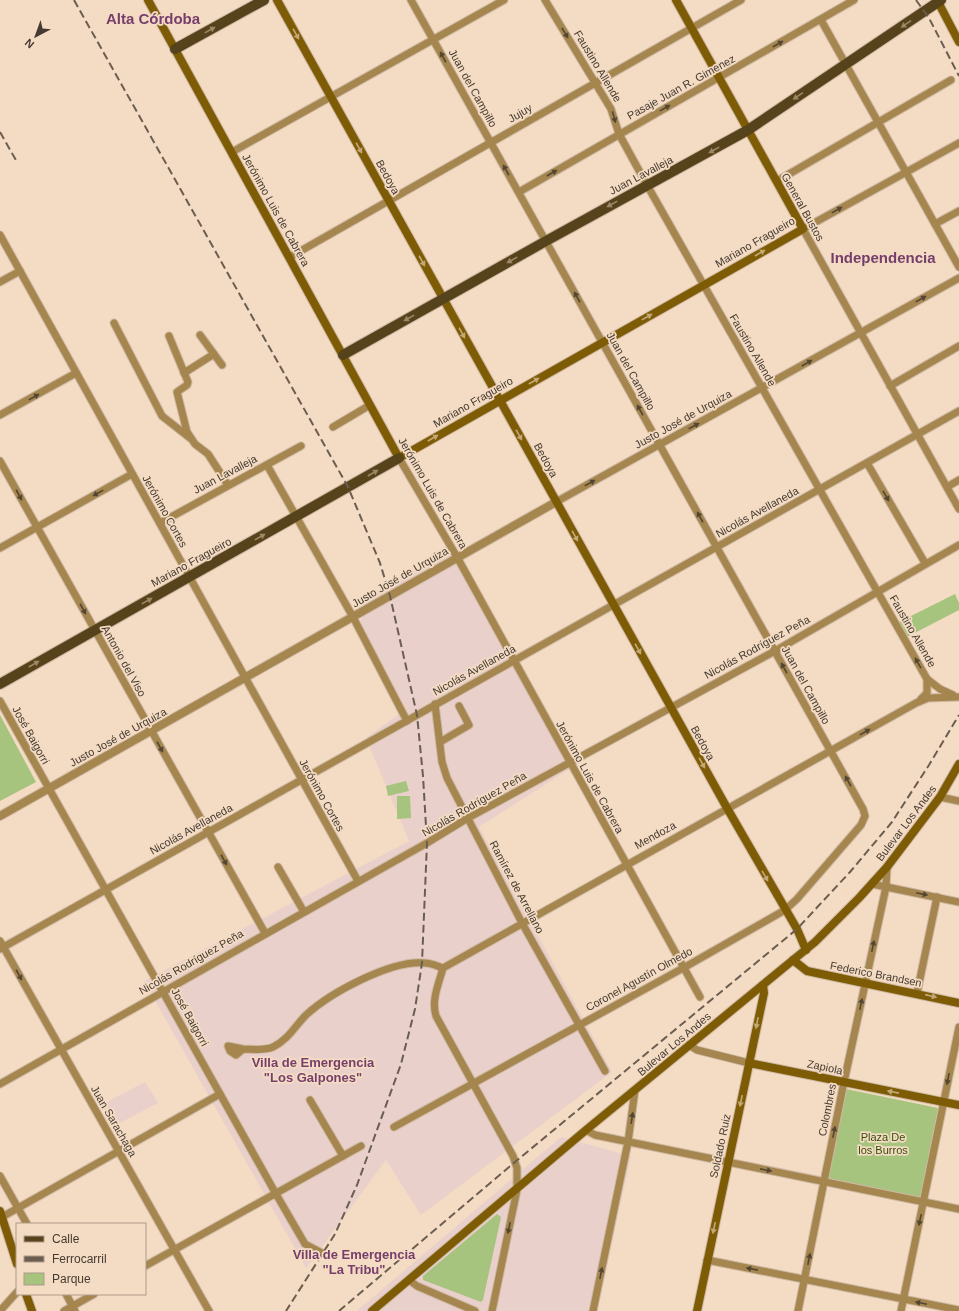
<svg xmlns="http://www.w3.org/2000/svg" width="959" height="1311" viewBox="0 0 959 1311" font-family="Arial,sans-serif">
<rect width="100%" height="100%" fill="#f4dbc3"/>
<g fill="#e9d0cb">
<polygon points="452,549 574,766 479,827 612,1072 421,1215 386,1160 306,1268 144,981 409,841 366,738 406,709 360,622 372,593"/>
<polygon points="145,1082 158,1103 114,1126 101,1105"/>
<polygon points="561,1137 631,1156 597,1311 357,1311"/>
</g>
<g fill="#a6c47d">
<polygon points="955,594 959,603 959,610 903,639 895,624"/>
<polygon points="0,715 36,782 0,801"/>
<polygon points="406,781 409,791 388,796 386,786"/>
<polygon points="397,796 410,796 411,818 397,819"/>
<polygon points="846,1089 938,1108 921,1198 827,1180"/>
<polygon points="497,1214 501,1217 483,1300 481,1302 423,1280 423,1276"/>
</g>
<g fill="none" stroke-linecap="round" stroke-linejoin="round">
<defs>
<g id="minor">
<polyline points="545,0 611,109 619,134 647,185 927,679 940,689 953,695"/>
<polyline points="821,20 959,267"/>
<polyline points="959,143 803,229 959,509"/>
<polyline points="232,152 504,0"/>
<polyline points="777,181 951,80"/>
<polyline points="519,192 854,0"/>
<polyline points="935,224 959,211"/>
<polyline points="0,235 358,881"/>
<polyline points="290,257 741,0"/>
<polyline points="0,282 20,271"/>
<polyline points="114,323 162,416 190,438"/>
<polyline points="200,335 222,365"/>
<polyline points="169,336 188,382 187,385 177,392 187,432 195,444 208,454 228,485"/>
<polyline points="184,373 214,354"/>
<polyline points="890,386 959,346"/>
<polyline points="0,415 76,373"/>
<polyline points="333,427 370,405"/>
<polyline points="399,458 457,557 700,997"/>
<polyline points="0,461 265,933"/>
<polyline points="867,463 925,563"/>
<polyline points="267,465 353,617 407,721"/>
<polyline points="947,487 959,480"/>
<polyline points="556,502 959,278"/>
<polyline points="160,523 301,446"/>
<polyline points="0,548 132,474"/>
<polyline points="921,699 927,693 927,679"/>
<polyline points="0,701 276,1194 305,1244 322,1253"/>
<polyline points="435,704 442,762 447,778 522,923 605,1071"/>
<polyline points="440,742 469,725 459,706"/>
<polyline points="940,797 959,801"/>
<polyline points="278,867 304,912"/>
<polyline points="872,884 959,902"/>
<polyline points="0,941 209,1311"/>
<polyline points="0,949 959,411"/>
<polyline points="917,993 937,897"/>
<polyline points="689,1045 697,1050 749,1063"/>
<path d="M 243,1049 L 228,1046 L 230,1051 L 236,1055 L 243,1049 C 253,1049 264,1051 273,1047 C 288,1040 295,1026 306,1015 C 330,993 392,959 425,963 C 431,963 437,966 443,968"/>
<polyline points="0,1084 427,843 468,818 775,651 959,545"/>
<polyline points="310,1100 343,1156"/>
<polyline points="394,1127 685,967 785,910 797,899 861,825 865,816 863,809 411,0"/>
<polyline points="586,1130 595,1135 959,1209"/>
<polyline points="0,1176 27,1224"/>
<polyline points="2,1217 220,1094"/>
<polyline points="707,1260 959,1310"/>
<polyline points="145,1266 361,1146"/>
<polyline points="409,1280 417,1286 475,1311"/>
<polyline points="66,1294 75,1311"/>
<polyline points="0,1311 17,1292"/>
<polyline points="64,1311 94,1294"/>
<path d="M 492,1311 L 517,1190 L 517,1168 L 513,1156 L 436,1016 C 431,1000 439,983 443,968 L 916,703 L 928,698 L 959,697"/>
<polyline points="593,1311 628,1142 635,1090"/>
<polyline points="798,1311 844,1082 886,887 887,867"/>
<polyline points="901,1311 959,1027"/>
</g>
<polyline id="tertiary" points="0,816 556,502"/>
<g id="secondary">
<polyline points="148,0 399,458 803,229 676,0"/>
<polyline points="277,0 727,808 797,929 806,950"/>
<polyline points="937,0 959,42"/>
<polyline points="793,960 807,971 959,1003"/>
<polyline points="749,1063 959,1105"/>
<polyline points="0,1211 17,1264"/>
<polyline points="26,1294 32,1311"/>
<polyline points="372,1311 586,1130 815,942 859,898 887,867 940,797 959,764"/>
<polyline points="697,1311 764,993 763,985"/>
</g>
<g id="primary">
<polyline points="175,49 264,0"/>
<polyline points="343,355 546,241 748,130 941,0"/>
<polyline points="0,684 399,458"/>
</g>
</defs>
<use href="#minor" stroke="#ceb8a3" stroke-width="9"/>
<use href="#tertiary" stroke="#ceb8a3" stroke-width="10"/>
<use href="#secondary" stroke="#ceb8a3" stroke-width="10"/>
<use href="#primary" stroke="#ceb8a3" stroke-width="12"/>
<use href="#minor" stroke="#a4864e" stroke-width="7"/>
<use href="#tertiary" stroke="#a4864e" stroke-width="8"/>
<use href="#secondary" stroke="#7e5c05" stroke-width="8"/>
<use href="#primary" stroke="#57431b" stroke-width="10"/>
<g stroke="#6b5e51" stroke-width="2" stroke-dasharray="8 4" stroke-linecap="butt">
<polyline points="74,0 348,487 380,563 390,596 417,715 423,776 427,843 422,963 415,1009 401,1064 357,1185 335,1234 286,1311"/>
<polyline points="916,0 929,18 959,76"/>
<polyline points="0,132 17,162"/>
<polyline points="339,1311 515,1162 797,929 850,872 892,822 929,765 959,715"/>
</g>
</g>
<defs><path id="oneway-solid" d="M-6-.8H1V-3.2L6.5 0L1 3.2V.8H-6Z"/></defs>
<g fill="#9e8767">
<use href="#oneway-solid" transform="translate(906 24) rotate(146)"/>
<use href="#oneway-solid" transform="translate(210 30) rotate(-29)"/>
<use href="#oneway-solid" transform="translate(798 96) rotate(146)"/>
<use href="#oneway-solid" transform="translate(714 150) rotate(151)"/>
<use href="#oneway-solid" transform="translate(612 204) rotate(151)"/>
<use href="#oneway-solid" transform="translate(512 260) rotate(151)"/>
<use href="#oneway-solid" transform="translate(409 318) rotate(151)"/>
<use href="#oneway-solid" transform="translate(373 473) rotate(-30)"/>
<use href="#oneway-solid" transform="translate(260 537) rotate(-29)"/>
<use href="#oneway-solid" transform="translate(147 601) rotate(-29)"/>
<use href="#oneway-solid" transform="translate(34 664) rotate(-30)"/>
</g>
<g fill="#534635">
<use href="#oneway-solid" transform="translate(565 33) rotate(59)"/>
<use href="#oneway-solid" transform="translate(778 44) rotate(-30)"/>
<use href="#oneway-solid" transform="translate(443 57) rotate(-119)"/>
<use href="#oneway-solid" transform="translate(665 108) rotate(-29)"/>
<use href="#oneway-solid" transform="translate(614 117) rotate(74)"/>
<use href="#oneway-solid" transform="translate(506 170) rotate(-119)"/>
<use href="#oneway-solid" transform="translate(552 173) rotate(-30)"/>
<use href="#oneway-solid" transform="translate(837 210) rotate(-29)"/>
<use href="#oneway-solid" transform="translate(577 297) rotate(-119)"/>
<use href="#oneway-solid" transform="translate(921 299) rotate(-29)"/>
<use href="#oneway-solid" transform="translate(807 363) rotate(-30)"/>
<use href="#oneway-solid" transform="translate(34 397) rotate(-29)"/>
<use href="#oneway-solid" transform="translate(640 410) rotate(-119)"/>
<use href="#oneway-solid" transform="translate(694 426) rotate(-28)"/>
<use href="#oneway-solid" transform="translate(590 483) rotate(-29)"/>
<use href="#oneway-solid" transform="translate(98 493) rotate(151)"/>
<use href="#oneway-solid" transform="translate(19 495) rotate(61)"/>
<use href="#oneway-solid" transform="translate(886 496) rotate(60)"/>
<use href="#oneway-solid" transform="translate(700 517) rotate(-119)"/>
<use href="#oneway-solid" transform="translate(83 609) rotate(61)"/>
<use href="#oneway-solid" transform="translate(918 663) rotate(-120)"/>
<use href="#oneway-solid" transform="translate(784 668) rotate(-119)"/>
<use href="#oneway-solid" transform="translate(865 732) rotate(-29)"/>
<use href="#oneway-solid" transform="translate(160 747) rotate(61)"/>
<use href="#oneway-solid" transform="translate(848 781) rotate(-119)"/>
<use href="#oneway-solid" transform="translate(224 860) rotate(61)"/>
<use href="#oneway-solid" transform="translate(922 894) rotate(12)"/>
<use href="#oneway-solid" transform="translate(873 946) rotate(-78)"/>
<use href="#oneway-solid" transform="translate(19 975) rotate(61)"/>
<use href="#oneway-solid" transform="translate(861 1004) rotate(-78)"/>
<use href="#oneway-solid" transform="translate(948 1079) rotate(101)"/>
<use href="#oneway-solid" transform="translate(632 1118) rotate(-81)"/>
<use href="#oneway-solid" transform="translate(834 1132) rotate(-79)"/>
<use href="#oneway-solid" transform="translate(766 1170) rotate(11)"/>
<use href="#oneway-solid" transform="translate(920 1220) rotate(102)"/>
<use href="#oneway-solid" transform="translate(509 1228) rotate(102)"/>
<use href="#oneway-solid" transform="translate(809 1259) rotate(-79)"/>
<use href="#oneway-solid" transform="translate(752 1269) rotate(-169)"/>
<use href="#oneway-solid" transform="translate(601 1273) rotate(-79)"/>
<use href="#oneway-solid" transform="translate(921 1303) rotate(-168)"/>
</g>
<g fill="#c5a877">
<use href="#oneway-solid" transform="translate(296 34) rotate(61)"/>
<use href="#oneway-solid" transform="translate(359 148) rotate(61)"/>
<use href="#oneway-solid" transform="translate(760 253) rotate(-30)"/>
<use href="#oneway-solid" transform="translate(422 261) rotate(61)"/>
<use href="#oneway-solid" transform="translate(647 317) rotate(-29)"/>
<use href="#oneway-solid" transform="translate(462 333) rotate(61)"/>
<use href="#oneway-solid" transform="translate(534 381) rotate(-30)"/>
<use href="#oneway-solid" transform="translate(519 435) rotate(61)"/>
<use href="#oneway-solid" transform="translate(433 438) rotate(-30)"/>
<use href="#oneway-solid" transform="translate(575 536) rotate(61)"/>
<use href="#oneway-solid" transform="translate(638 649) rotate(61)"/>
<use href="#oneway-solid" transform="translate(702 763) rotate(61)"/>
<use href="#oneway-solid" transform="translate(765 876) rotate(60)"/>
<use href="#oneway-solid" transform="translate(931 996) rotate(13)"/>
<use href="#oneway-solid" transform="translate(757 1023) rotate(101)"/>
<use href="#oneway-solid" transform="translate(893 1092) rotate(-169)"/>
<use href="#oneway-solid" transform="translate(741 1101) rotate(102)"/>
<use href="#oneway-solid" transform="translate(714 1228) rotate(102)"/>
</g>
<g text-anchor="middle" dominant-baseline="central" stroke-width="3.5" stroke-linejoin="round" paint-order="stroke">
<g font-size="11" fill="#453b31" stroke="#f4dbc3">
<text transform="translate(598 66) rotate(59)">Faustino Allende</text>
<text transform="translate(681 87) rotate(-29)">Pasaje Juan R. Gimenez</text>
<text transform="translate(473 88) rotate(61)">Juan del Campillo</text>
<text transform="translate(520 113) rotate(-30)">Jujuy</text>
<text transform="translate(641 175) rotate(-28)">Juan Lavalleja</text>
<text transform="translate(388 177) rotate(61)">Bedoya</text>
<text transform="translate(803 207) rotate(61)">General Bustos</text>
<text transform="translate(276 210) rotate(61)">Jerónimo Luis de Cabrera</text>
<text transform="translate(755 242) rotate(-30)">Mariano Fragueiro</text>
<text transform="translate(753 350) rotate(60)">Faustino Allende</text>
<text transform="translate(631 371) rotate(61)">Juan del Campillo</text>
<text transform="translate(473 402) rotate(-30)">Mariano Fragueiro</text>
<text transform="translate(683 419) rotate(-29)">Justo José de Urquiza</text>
<text transform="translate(546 460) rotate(61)">Bedoya</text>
<text transform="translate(225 474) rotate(-28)">Juan Lavalleja</text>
<text transform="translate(433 493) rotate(60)">Jerónimo Luis de Cabrera</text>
<text transform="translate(165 511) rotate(61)">Jerónimo Cortes</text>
<text transform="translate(757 512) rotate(-29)">Nicolás Avellaneda</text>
<text transform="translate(191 562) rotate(-29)">Mariano Fragueiro</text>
<text transform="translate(400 577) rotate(-30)">Justo José de Urquiza</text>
<text transform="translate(913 631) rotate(60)">Faustino Allende</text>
<text transform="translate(757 647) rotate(-29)">Nicolás Rodríguez Peña</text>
<text transform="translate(124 661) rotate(61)">Antonio del Viso</text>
<text transform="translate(474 670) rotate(-29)">Nicolás Avellaneda</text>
<text transform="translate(806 685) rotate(61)">Juan del Campillo</text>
<text transform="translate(31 735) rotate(61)">José Baigorri</text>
<text transform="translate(118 737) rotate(-29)">Justo José de Urquiza</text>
<text transform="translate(703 743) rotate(61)">Bedoya</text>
<text transform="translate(590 777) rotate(61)">Jerónimo Luis de Cabrera</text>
<text transform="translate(322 795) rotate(61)">Jerónimo Cortes</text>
<text transform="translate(474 804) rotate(-30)">Nicolás Rodríguez Peña</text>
<text transform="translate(906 823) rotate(-53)">Bulevar Los Andes</text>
<text transform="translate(191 829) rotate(-29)">Nicolás Avellaneda</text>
<text transform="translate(655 835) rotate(-29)">Mendoza</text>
<text transform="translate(517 887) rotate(62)">Ramírez de Arrellano</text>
<text transform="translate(191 962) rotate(-30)">Nicolás Rodríguez Peña</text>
<text transform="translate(876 974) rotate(11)">Federico Brandsen</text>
<text transform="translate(639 979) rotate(-29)">Coronel Agustín Olmedo</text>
<text transform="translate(190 1017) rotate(61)">José Baigorri</text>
<text transform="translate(674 1044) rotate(-40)">Bulevar Los Andes</text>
<text transform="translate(825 1067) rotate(12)">Zapiola</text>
<text transform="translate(827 1110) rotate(-79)">Colombres</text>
<text transform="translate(114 1121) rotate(60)">Juan Sarachaga</text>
<text transform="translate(720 1146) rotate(-78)">Soldado Ruiz</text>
</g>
<g font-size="11" fill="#354c09" stroke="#f4dbc3">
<text x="883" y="1137">Plaza De<tspan x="883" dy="13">los Burros</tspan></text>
</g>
<g font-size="13" font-weight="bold" fill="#763e6b" stroke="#f4dbc3">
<text x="313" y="1062">Villa de Emergencia<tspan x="313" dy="15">"Los Galpones"</tspan></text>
<text x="354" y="1254">Villa de Emergencia<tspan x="354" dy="15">"La Tribu"</tspan></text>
</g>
<g font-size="15" font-weight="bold" fill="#763e6b" stroke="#f4dbc3">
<text x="153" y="18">Alta Córdoba</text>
<text x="883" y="257">Independencia</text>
</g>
</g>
<rect x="16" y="1223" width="130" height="72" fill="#f4dbc3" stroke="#ae9b89"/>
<rect x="24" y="1236" width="20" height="6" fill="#57431b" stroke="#ae9b89"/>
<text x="52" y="1243" font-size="12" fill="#453b31">Calle</text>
<rect x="24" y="1256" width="20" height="6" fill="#6b5e51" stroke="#ae9b89"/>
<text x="52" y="1263" font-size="12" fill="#453b31">Ferrocarril</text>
<rect x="24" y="1273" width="20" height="12" fill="#a6c47d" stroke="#ae9b89"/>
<text x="52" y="1283" font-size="12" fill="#453b31">Parque</text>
<g transform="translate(36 36) rotate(221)" stroke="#f4dbc3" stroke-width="3" paint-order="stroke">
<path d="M0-3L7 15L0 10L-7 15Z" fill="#453b31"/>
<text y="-6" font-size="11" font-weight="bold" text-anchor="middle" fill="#453b31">N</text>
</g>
</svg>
